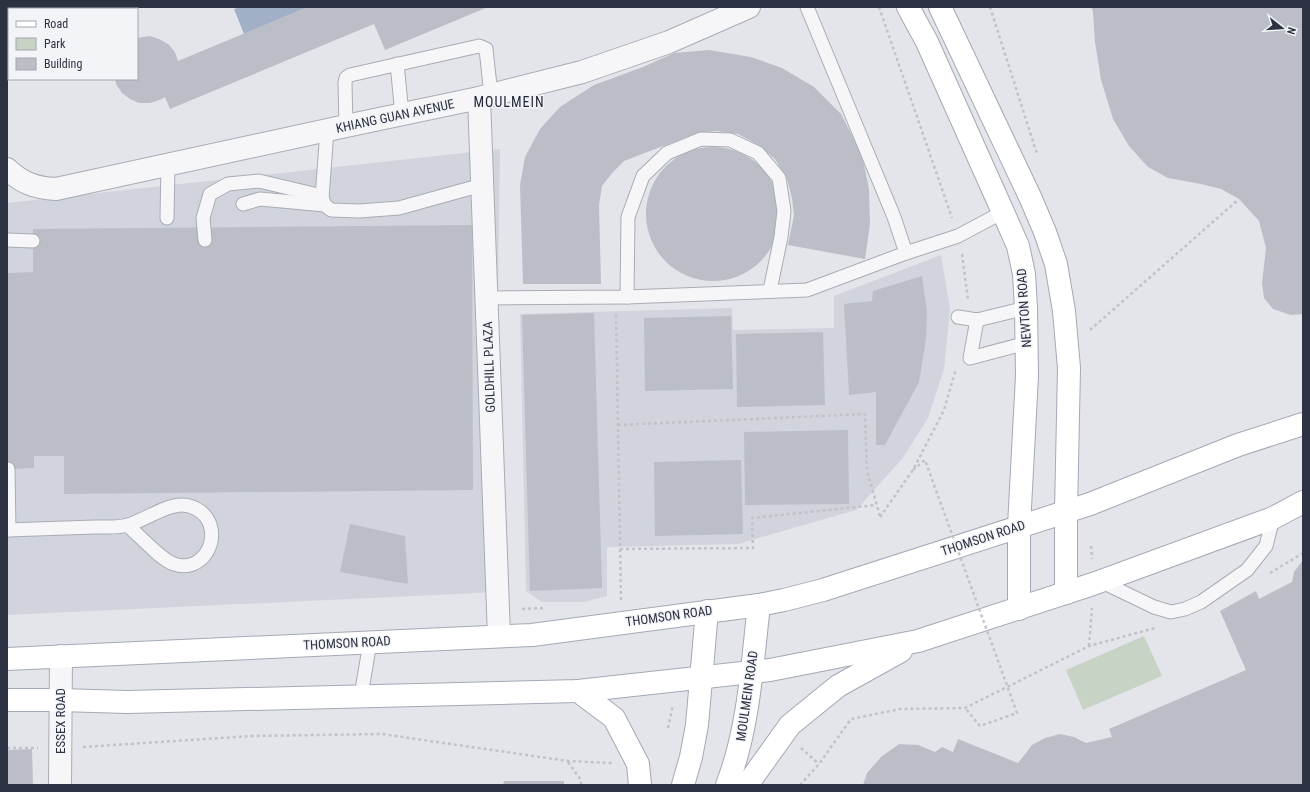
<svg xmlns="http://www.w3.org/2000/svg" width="1310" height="792" viewBox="0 0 1310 792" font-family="'Roboto Condensed',sans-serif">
<rect width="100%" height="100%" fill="#e3e5ea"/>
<g fill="#d1d4dc">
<polygon points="500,149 495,512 498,592 7,615 7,203"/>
<polygon points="941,255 950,309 944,369 928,418 903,458 856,510 738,544 607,547 607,596 584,602 542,602 526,591 520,314 732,308 733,330 834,328 834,296"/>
</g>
<polygon fill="#c7d3c5" points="1144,636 1162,676 1083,710 1066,670"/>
<polygon fill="#a1b0c7" points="240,7 308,7 244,34 234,9"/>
<g fill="#bbbec7">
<polygon points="308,7 488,7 385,50 374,24 170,109 165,97 160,100 150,103 139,103 130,99 122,93 116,84 115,79 137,79 137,38 150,36 159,39 168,44 175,52 178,61"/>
<polygon points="1091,7 1303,7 1303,314 1291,315 1273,309 1264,298 1262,283 1266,248 1259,221 1239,199 1221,189 1201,184 1168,178 1148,167 1129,146 1113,119 1101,80 1095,42 1093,11"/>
<polygon points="709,50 751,57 782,68 814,87 841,114 862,155 869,189 870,224 865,259 788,245 794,215 792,198 787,179 775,159 758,145 738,134 717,131 697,133 624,161 613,172 602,186 599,205 601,284 523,284 520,185 525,157 540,129 560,107 594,85 643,67 674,53"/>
<circle cx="713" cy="214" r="67"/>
<polygon points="472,225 473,490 64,494 64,456 34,456 34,468 7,469 7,273 33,272 33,229"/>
<polygon points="922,276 927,311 926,339 919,382 885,445 876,445 876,392 849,395 844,304 872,301 873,291"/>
<polygon points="594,313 602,588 530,591 522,315"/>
<polygon points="731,316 733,389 645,391 644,318"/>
<polygon points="823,332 825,405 737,407 736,334"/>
<polygon points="848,430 849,504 745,505 744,432"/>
<polygon points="741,460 743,534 655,536 654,462"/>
<polygon points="350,524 405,536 408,584 340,572"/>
<polygon points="1303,560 1303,785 863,785 867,773 881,757 899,744 918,745 935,752 942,747 953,752 958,739 1018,763 1032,745 1045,738 1060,734 1074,737 1086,743 1112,737 1109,729 1246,670 1220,611 1256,591 1259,599 1292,582 1294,572"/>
<polygon points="32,749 33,785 7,785 7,750"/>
<polygon points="504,781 564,781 564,785 503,785"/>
</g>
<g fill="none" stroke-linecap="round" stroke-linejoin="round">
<defs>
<g id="lane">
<polyline points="807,7 894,217 906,253"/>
<polyline points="397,64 402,114"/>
<polyline points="346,126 345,83 346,78 350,75 479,46 486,49 491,95"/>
<polyline points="327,130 322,198 325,205 331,210 359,211 399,208 482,185"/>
<polyline points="243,204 260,199 325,205"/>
<polyline points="167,218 168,164"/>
<polyline points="7,240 33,241"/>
<polyline points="205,240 203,218 210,194 228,184 259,181 322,196"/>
<polyline points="627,297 628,217 643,176 667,153 701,139 730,140 758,153 779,178 784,211 781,237 770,290"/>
<polyline points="487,298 627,297 807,290 906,253 958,236 1003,212"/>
<polyline points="958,317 977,320 1026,308"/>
<polyline points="977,320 970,358 1027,343"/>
<polyline points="8,469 9,530"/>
<path d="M 7,530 C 36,529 66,528 95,527 C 105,527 119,528 128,525 C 145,520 165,505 182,505 C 191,505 201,510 206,517 C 222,539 202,574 174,564 C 161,560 139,535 127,525"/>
<polyline points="1100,581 1154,607 1171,612 1185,609 1201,602 1247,570 1266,546 1273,518"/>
<polyline points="361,696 370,642"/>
</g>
<g id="street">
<polyline points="479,98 499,636"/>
<path d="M 7,169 C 22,183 35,188 56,189 L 346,126 L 479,98 L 582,72 L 669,42 L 749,7"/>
<polyline points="60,785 61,656"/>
</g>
<g id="primary">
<polyline points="908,7 927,42 1003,212 1018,246 1024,274 1026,308 1027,376 1019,526 1019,609"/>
<polyline points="940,7 1031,199 1045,232 1056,264 1064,311 1069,368 1066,512 1066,593"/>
<polyline points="7,659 532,635 759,605 784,600 823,590 1090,504 1238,445 1303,424"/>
<polyline points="578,691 614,718 638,764 640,785"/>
<polyline points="7,700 60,700 127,702 578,691 770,670 918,641 1093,584 1273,518 1303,502"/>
<polyline points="683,785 691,757 697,725 707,611"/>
<path d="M 727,785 C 749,728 752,665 759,605"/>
<polyline points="747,785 790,725 838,686 901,651"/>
</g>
</defs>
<use href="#lane" stroke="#a8acb4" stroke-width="15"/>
<use href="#street" stroke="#a8acb4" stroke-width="24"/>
<use href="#primary" stroke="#a3a9b5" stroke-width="24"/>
<g stroke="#c1c3c9" stroke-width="2.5" stroke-dasharray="3 3" stroke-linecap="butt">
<polyline points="879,7 952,218"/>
<polyline points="990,7 1037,154"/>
<polyline points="962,254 968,300"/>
<polyline points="616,315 621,600"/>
<polyline points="1090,330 1239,199"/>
<polyline points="618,425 865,414 867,471 880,516"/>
<polyline points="880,517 913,470 944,410 956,369"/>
<polyline points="1091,546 1092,559"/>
<polyline points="620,549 753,548 752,518 876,505"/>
<polyline points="1270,573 1303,553"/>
<polyline points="522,609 543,608"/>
<polyline points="1089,646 1092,608"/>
<polyline points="668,728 673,705"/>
<polyline points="83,747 252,736 382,734 568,761 612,763"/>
<polyline points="7,748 38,748"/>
<polyline points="801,748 819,764"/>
<polyline points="568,762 581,780 581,785"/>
<polyline points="800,785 819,764 851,719 900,709 965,708 1089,646 1155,628"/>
</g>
<use href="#lane" stroke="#f6f6f9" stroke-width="13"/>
<use href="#street" stroke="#f6f6f9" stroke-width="22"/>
<use href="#primary" stroke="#fff" stroke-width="22"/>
<polyline stroke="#c1c3c9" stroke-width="2.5" stroke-dasharray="3 3" stroke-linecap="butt" points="913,470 925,460 1017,713 980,726 965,708"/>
</g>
<g text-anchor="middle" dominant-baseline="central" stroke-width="3" stroke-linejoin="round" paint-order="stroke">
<g font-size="13" fill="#2c3241" stroke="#f3f4f8">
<text transform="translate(395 116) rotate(-12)">KHIANG GUAN AVENUE</text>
<text transform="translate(1024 308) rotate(-94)">NEWTON ROAD</text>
<text transform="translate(489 367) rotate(-92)">GOLDHILL PLAZA</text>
<text transform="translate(983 538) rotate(-18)">THOMSON ROAD</text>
<text transform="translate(669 616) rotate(-8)">THOMSON ROAD</text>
<text transform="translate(347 643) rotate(-3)">THOMSON ROAD</text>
<text transform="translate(747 696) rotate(-82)">MOULMEIN ROAD</text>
<text transform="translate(60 721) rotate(-90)">ESSEX ROAD</text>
</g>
<g font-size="14" letter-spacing="1" fill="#1e2332" stroke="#f3f4f8">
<text x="509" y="102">MOULMEIN</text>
</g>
</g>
<rect width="1310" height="792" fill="none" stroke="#2c3241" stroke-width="16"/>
<rect x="8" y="8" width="130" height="72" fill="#f3f4f8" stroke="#a3a6af"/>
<rect x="16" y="21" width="20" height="6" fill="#ffffff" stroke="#a3a6af"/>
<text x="44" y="28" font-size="12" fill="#2c3241">Road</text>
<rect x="16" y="38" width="20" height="12" fill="#c7d3c5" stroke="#a3a6af"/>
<text x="44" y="48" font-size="12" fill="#2c3241">Park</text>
<rect x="16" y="58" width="20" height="12" fill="#bbbec7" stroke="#a3a6af"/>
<text x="44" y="68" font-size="12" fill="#2c3241">Building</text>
<g transform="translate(1282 28) rotate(107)" stroke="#f3f4f8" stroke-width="3" paint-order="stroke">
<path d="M0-3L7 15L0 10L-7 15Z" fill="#2c3241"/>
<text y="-6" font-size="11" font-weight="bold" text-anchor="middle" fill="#2c3241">N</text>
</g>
</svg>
